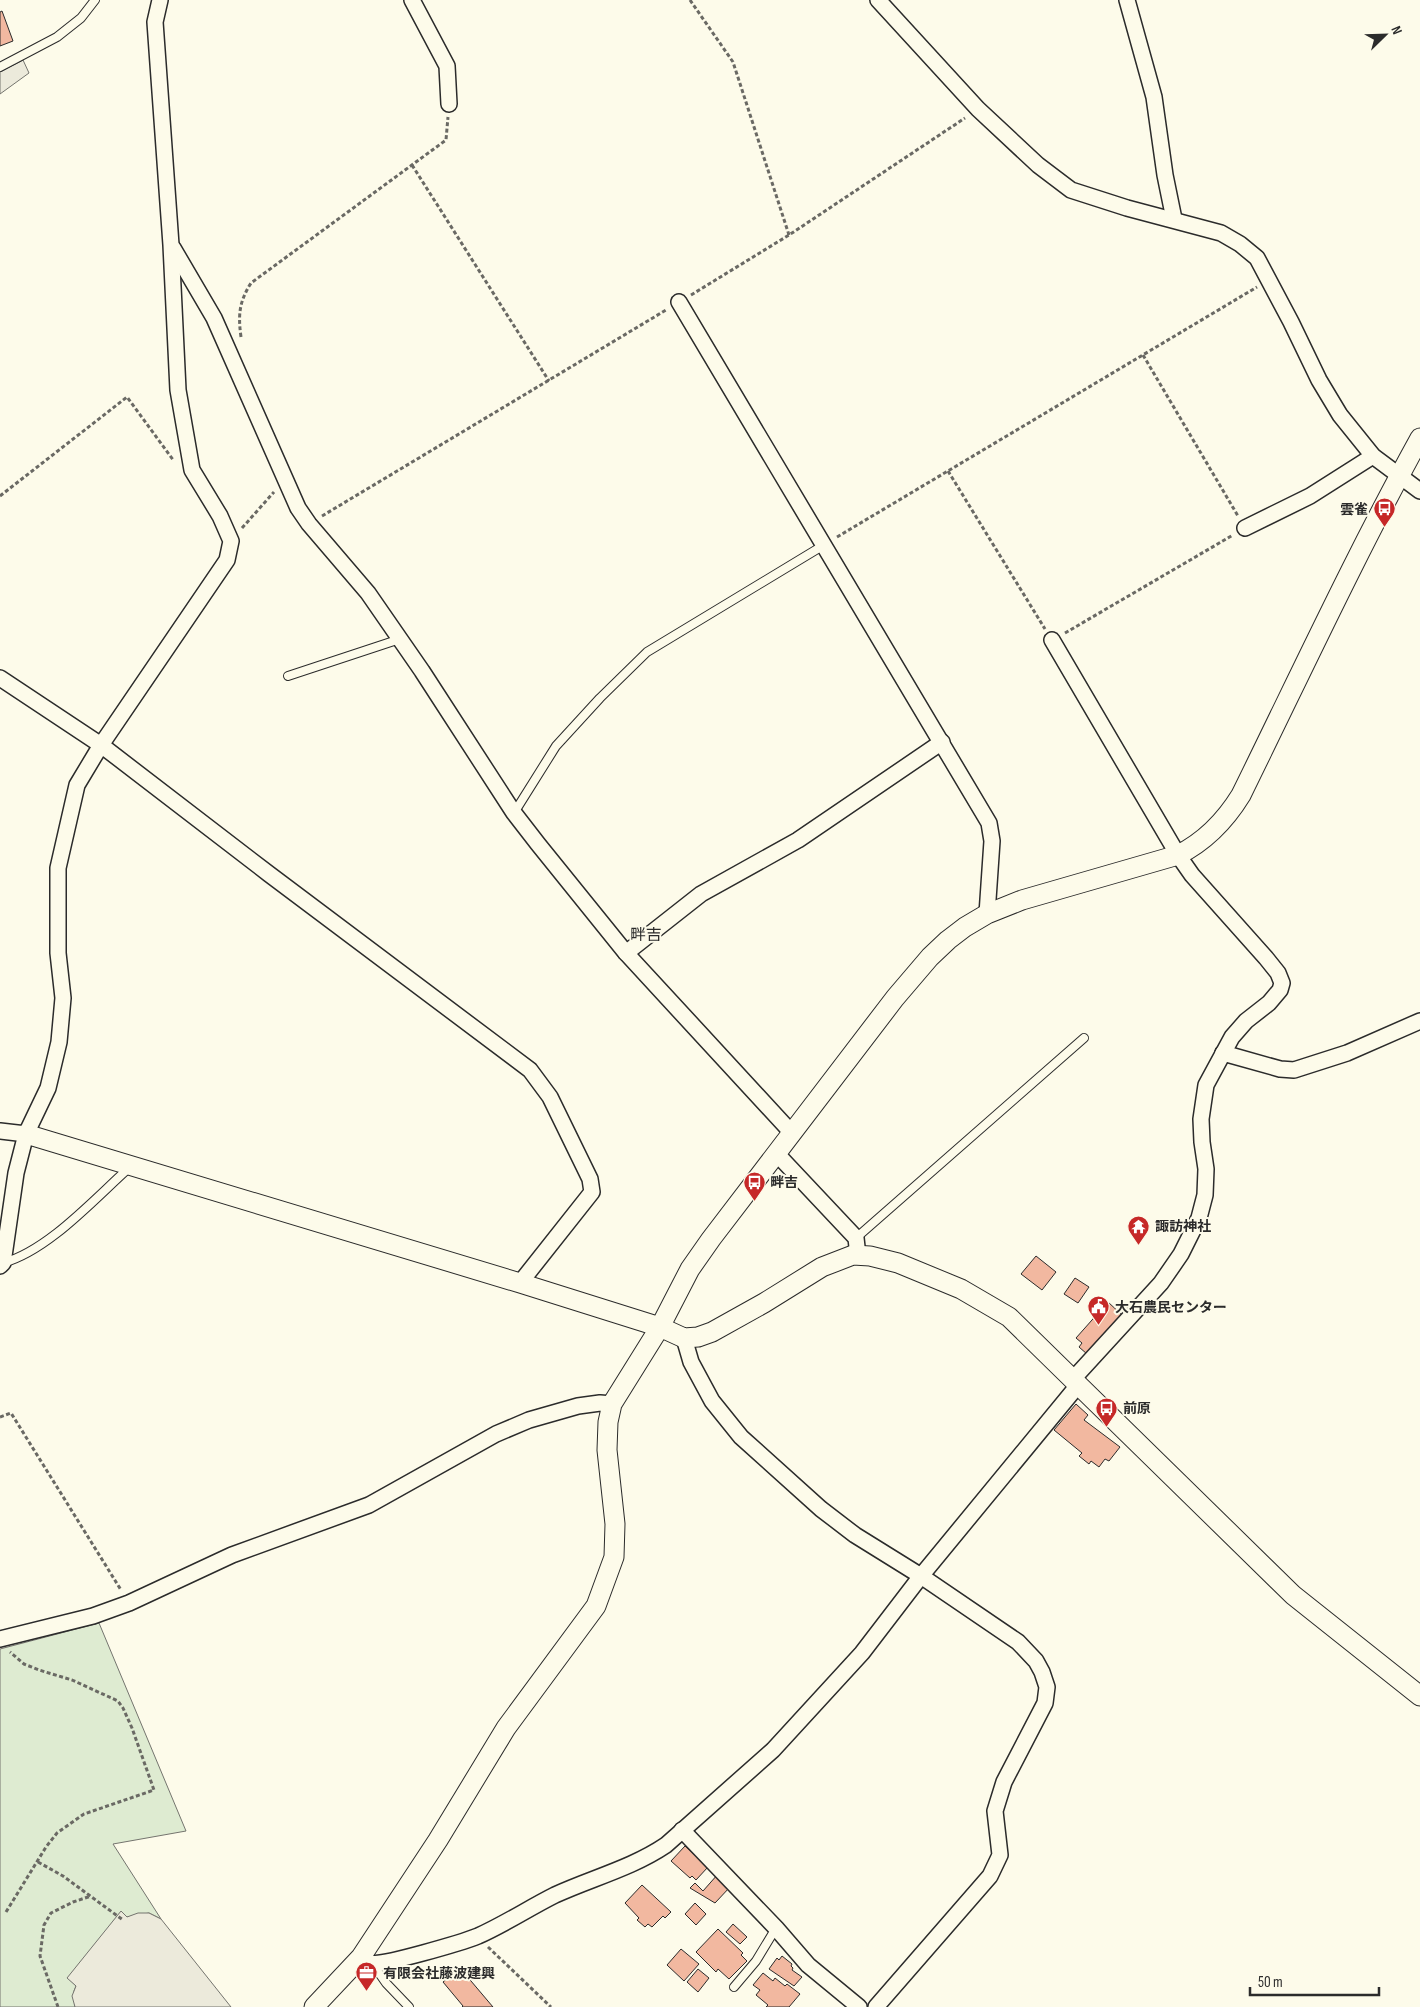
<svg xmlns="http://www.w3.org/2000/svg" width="1420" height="2007" viewBox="0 0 1420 2007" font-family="'Sofia Sans Condensed','Noto Sans JP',sans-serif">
<rect width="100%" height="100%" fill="#fdfbea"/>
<polygon fill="#deebd1" stroke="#74746e" points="99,1623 186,1831 113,1844 161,1919 149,1913 127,1917 121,1912 68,1978 76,1986 74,1991 75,2007 0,2007 0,1649"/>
<g fill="#eceadb" stroke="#74746e">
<polygon points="23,60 29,73 0,94 0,72"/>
<polygon points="121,1911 127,1917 138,1913 149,1913 161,1919 231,2007 75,2007 72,1996 76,1986 67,1978"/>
</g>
<g fill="#f2b8a0" stroke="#2b2b2b">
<polygon points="2,11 13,41 0,46 0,12"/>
<polygon points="1036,1256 1056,1272 1042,1290 1021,1274"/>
<polygon points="1075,1278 1089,1287 1078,1303 1064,1294"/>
<polygon points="1108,1302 1122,1315 1087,1354 1079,1347 1082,1343 1076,1338"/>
<polygon points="1076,1404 1088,1415 1084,1420 1120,1447 1109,1461 1105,1459 1099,1467 1091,1461 1089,1464 1079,1456 1082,1453 1054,1430"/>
<polygon points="685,1846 708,1867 696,1880 692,1876 690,1878 671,1861"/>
<polygon points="718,1874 730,1887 715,1903 690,1888 695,1883 703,1891"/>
<polygon points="642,1885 671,1912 665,1918 663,1916 652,1927 648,1924 645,1927 637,1920 639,1918 625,1903"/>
<polygon points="695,1903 706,1914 696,1925 685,1914"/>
<polygon points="733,1924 747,1937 740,1944 726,1932"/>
<polygon points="718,1929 743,1953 741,1955 747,1961 729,1979 718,1969 716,1972 696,1952"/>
<polygon points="681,1949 699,1964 684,1981 667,1965"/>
<polygon points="782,1956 792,1964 791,1966 793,1968 792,1970 802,1977 794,1986 769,1969 777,1958 779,1960"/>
<polygon points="460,1968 493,2007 462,2007 463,2006 443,1982"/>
<polygon points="698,1969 709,1978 698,1992 687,1982"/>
<polygon points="763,1973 773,1981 775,1978 785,1986 787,1984 800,1994 789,2007 766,2007 768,2005 756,1995 760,1990 753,1985"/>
</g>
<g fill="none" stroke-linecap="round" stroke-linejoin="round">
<defs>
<g id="service">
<polyline points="0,67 57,37 81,18 95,0"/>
<polyline points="288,676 400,639"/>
<polyline points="514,813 556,746 600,698 647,652 824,545"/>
<polyline points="856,1238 1084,1038"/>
<path d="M 3,1263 C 49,1250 94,1199 130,1167"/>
<polyline points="372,1963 386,1983 409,2007"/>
<polyline points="734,1987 756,1961 776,1928"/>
</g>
<g id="minor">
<polyline points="412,0 447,66 449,104"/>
<polyline points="878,0 978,109 1038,165 1071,190 1127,208 1221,233 1240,244 1257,258 1291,322 1319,380 1340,415 1373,456 1420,491"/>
<polyline points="1127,0 1154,97 1165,175 1174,219"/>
<polyline points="173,248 214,318 298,508 309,524 368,593 422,671 514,813 538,844 626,953 791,1132"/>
<polyline points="679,302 989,823 992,841 987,914"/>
<polyline points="1245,528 1310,496 1373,456"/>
<polyline points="1052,640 1178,855 1192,875 1266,958 1278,973 1282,983 1280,990 1269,1003 1246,1021 1232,1037 1206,1085 1201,1119 1202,1142 1206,1169 1205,1195 1199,1218 1181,1254 1161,1283 1074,1378"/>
<polyline points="0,678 101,745 269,874 530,1070 550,1097 590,1179 592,1192 520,1283"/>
<polyline points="626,953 701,894 798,840 942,742"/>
<polyline points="1223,1053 1280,1069 1294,1070 1347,1053 1420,1021"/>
<polyline points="0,1131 26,1134"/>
<polyline points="776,1153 856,1238 858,1256"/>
<polyline points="0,1266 3,1263 16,1173 26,1134 48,1088 59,1042 63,998 58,953 58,868 77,785 101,745 227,560 231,541 220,516 192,470 178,390 171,245 155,22 160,0"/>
<polyline points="684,1338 691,1362 712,1401 741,1437 821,1509 855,1535 921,1576 1018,1642 1036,1661 1042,1672 1047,1687 1045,1703 1004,1782 995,1811 1000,1855 990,1876 876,2007"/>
<polyline points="0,1639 93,1616 129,1603 232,1555 369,1505 496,1434 529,1420 578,1406 600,1403 612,1404"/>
<polyline points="682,1830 776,1928 808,1965 859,2007"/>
<path d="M 361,1957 C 364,1959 368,1962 371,1963 C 383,1966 463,1942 478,1936 C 505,1924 529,1908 555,1895 C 592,1878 632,1868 666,1845 L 773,1750 L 862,1653 L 921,1576 L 1079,1384"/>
</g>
<g id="tertiary">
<polyline points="26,1134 520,1283 660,1327 684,1338 698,1337 712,1332 764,1303 822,1267 853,1255 870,1256 898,1263 961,1289 1009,1317 1293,1595 1420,1696"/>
<path d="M 314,2007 L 361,1957 L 438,1840 L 506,1728 L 596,1606 L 614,1557 L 615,1524 L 607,1450 L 608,1422 L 612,1404 L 660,1327 L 690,1269 L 711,1239 L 895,998 L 930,957 L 948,940 L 965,927 L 987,914 L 1022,900 L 1178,855 C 1206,841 1225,821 1241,795 C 1300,675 1356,554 1420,438"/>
</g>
</defs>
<use href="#service" stroke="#2b2b2b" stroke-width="10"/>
<use href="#minor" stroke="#2b2b2b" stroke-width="18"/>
<use href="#tertiary" stroke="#2b2b2b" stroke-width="21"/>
<g stroke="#6a6964" stroke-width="3" stroke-dasharray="4 2.5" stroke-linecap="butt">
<polyline points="690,0 733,62 789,235"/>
<polyline points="412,165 549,381"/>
<polyline points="691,295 789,235 965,118"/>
<path d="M 241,337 C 238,315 239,302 251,283 L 446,140 L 448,117"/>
<polyline points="1143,355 1238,516"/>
<polyline points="948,471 1045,629"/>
<polyline points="0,496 127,397 174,461"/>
<polyline points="322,516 666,310"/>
<polyline points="242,528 274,492"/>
<polyline points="837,537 1257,287"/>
<polyline points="1065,633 1233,535"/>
<polyline points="0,1417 11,1413 121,1590"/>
<polyline points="38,1862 63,1876 123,1920"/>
<polyline points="6,1912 46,1847 57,1833 84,1814 154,1790 132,1728 123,1708 118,1701 72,1680 39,1670 24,1664 10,1652"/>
<polyline points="488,1947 551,2007"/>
<polyline points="58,2007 40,1956 44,1925 51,1913 73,1902 91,1896"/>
</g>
<use href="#service" stroke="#fdfbea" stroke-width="8"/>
<use href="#minor" stroke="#fdfbea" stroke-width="15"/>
<use href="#tertiary" stroke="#fdfbea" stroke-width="19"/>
</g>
<defs>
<symbol id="bus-pin" viewBox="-11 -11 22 30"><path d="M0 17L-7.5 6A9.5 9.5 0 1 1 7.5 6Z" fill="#c62828" stroke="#fdfbea"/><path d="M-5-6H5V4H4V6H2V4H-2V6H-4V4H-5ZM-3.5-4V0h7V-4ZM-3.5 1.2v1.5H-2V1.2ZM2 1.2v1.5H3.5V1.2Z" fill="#fff"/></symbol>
<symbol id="temple-pin" viewBox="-11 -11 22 30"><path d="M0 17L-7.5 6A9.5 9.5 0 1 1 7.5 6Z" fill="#c62828" stroke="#fdfbea"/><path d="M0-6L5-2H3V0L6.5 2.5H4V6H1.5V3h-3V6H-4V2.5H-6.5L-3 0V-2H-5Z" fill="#fff"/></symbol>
<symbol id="civic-pin" viewBox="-11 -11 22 30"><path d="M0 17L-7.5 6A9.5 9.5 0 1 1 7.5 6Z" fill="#c62828" stroke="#fdfbea"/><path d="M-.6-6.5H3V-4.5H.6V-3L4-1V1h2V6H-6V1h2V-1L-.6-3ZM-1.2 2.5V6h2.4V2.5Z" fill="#fff"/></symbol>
<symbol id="office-pin" viewBox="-11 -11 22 30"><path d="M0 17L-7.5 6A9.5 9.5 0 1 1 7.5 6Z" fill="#c62828" stroke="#fdfbea"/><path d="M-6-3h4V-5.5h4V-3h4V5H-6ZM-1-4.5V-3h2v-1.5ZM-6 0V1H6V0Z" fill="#fff"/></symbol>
</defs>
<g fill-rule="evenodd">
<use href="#bus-pin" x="1372" y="496" width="25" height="34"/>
<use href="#bus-pin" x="742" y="1170" width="25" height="34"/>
<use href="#temple-pin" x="1126" y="1214" width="25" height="34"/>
<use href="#civic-pin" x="1086" y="1294" width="25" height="34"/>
<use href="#bus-pin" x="1094" y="1396" width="25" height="34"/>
<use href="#office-pin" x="354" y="1960" width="25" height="34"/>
</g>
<g text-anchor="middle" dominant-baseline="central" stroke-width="4" stroke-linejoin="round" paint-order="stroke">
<g font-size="14" font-weight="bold" fill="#2b2b2b" stroke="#fdfbea" text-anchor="start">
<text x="1368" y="509" text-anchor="end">雲雀</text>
<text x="770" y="1182">畔吉</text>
<text x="1155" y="1226">諏訪神社</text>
<text x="1115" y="1307">大石農民センター</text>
<text x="1123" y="1408">前原</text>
<text x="383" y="1973">有限会社藤波建興</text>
</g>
<g font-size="16" fill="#2b2b2b" stroke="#fdfbea">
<text x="646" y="935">畔吉</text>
</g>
</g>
<g transform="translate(1385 35) rotate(67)" stroke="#fdfbea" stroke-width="4" paint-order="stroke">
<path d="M0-4L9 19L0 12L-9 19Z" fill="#2b2b2b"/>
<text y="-8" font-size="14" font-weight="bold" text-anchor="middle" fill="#2b2b2b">N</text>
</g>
<path d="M1250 1987v8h129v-8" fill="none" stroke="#2b2b2b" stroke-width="2.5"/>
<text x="1258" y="1987" font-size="15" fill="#2b2b2b" stroke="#fdfbea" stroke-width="4" paint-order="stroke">50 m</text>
</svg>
